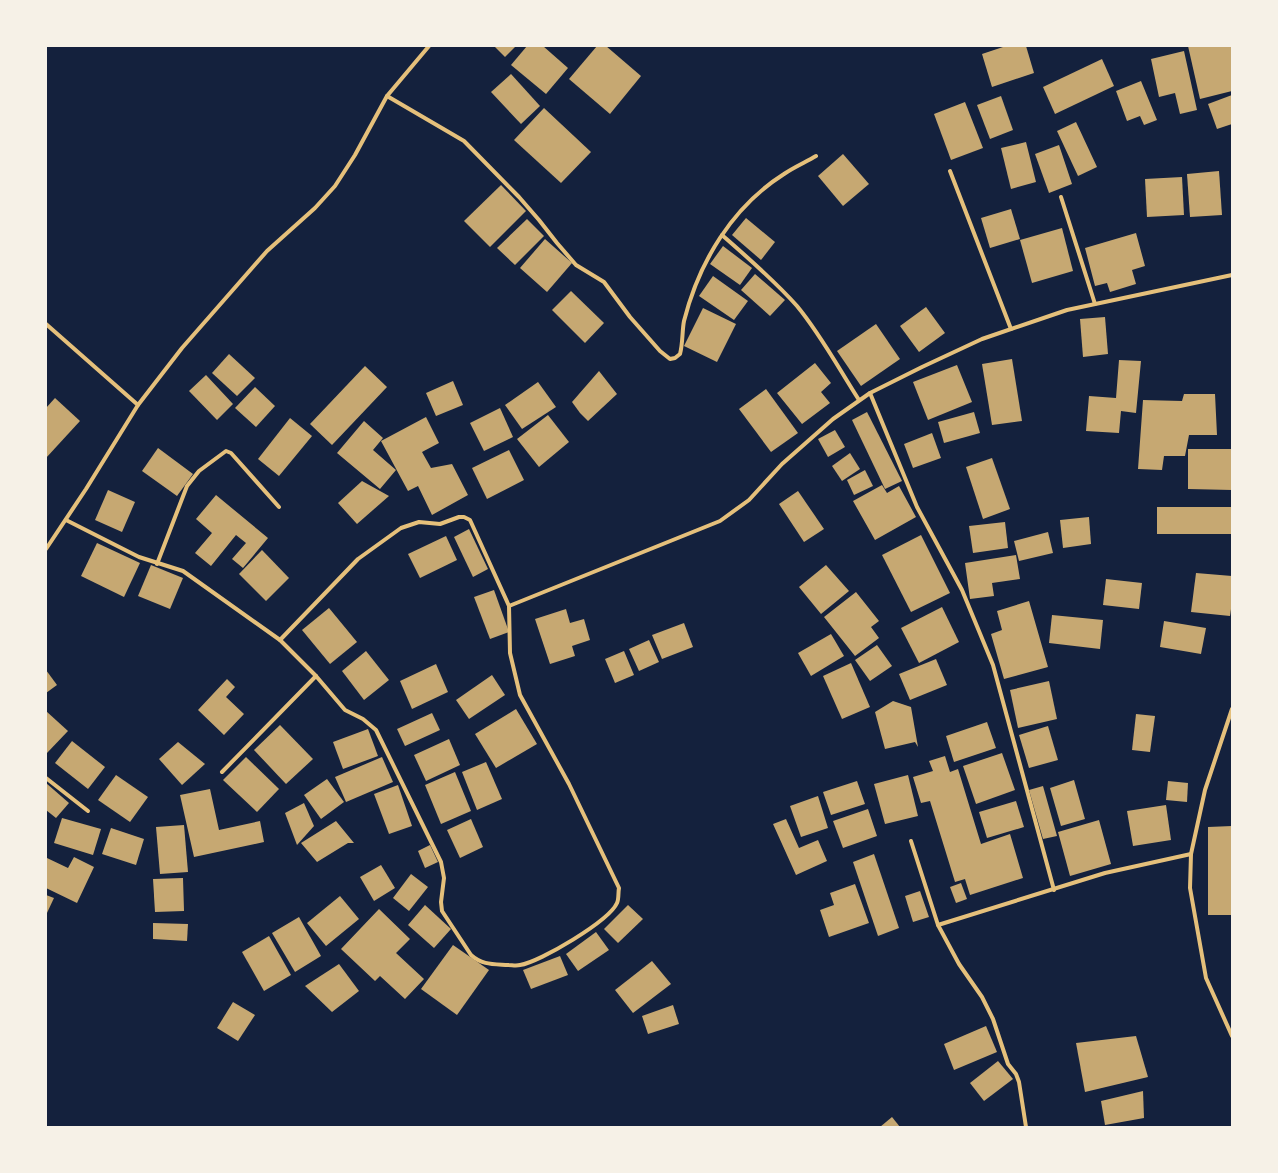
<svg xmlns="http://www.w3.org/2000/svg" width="1278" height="1173" viewBox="0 0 1278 1173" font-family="Arial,sans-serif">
<rect width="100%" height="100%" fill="#14213d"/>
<g fill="#c6a872">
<polygon points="494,46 516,46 505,57"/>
<polygon points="527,46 543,46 568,68 546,94 511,65"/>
<polygon points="597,46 606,46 641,76 610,114 569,79"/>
<polygon points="1006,46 1026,46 1034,73 992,87 982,54"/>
<polygon points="1188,46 1232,46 1232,91 1200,99"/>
<polygon points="1184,51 1197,110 1180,114 1175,93 1159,97 1151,59"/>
<polygon points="1102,59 1114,86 1055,114 1043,87"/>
<polygon points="511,74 540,106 521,124 491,92"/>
<polygon points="1141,81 1157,120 1144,125 1140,116 1127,121 1116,91"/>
<polygon points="1232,95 1232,124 1217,129 1208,104"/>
<polygon points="1001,96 1013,130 990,139 977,105"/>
<polygon points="965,102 983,148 951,160 934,114"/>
<polygon points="544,108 591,152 561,183 514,140"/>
<polygon points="1076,122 1097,167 1078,176 1057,131"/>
<polygon points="1026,142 1036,182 1011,189 1001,148"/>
<polygon points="1059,145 1072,184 1049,193 1035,154"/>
<polygon points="843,154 869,184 843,206 818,176"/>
<polygon points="1219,171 1222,215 1190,217 1187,174"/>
<polygon points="1182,177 1184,215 1147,217 1145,179"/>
<polygon points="501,185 526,211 490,247 464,221"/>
<polygon points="1011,209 1020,239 990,248 981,218"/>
<polygon points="746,218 775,242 761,260 732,235"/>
<polygon points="527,219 544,236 515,265 497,248"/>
<polygon points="1062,228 1073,271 1032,283 1020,240"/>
<polygon points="1136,233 1145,266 1132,270 1136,284 1110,292 1107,283 1095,286 1085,248"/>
<polygon points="545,239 572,263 547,292 520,268"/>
<polygon points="723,246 752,268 740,285 710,264"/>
<polygon points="755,274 785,300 770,316 741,290"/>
<polygon points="713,276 748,301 734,320 699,296"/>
<polygon points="571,291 604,323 585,343 552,310"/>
<polygon points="926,307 945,333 919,352 900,326"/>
<polygon points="703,308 736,324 717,362 684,346"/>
<polygon points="1105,317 1108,354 1083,357 1080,319"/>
<polygon points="876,324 900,359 861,386 837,351"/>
<polygon points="229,354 255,378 237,396 212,373"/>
<polygon points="1012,359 1022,421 992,425 982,364"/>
<polygon points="1119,360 1141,361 1136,413 1121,411 1119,433 1086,431 1089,396 1116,398"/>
<polygon points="815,363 831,383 821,392 830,403 802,424 777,393"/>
<polygon points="957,365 972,402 928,420 913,382"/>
<polygon points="365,366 387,387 332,445 310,424"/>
<polygon points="599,371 617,394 588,421 580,413 572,402"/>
<polygon points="206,375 233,404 217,420 189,391"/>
<polygon points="453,381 463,405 436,416 426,393"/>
<polygon points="538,382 556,407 522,429 505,405"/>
<polygon points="255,387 275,406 256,427 235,408"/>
<polygon points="766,389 798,433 771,452 739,409"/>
<polygon points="1184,394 1215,394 1217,435 1189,435 1185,456 1164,456 1162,470 1138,469 1143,400 1182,401"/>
<polygon points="55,398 80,421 46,458 46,408"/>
<polygon points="500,408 513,437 484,451 470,423"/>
<polygon points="867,412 902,481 885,489 852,420"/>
<polygon points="974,412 980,433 944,443 938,422"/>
<polygon points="548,415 569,442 539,467 517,439"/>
<polygon points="426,417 439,443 422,452 431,468 452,464 468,495 432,515 418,486 408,491 381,441"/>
<polygon points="290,418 312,436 279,476 258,459"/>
<polygon points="364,421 383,438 373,450 396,470 380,489 337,453"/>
<polygon points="835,430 845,447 828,457 818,439"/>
<polygon points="932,433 941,458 913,468 904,444"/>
<polygon points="158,448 193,474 177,496 142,471"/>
<polygon points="1188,449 1232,449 1232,490 1188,489"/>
<polygon points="509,450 524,480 487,499 472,468"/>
<polygon points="850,453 860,469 842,481 832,466"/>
<polygon points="992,458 1010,509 983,519 966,467"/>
<polygon points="865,470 873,486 854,495 847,480"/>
<polygon points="362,481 389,496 357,524 338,503"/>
<polygon points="882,485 887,493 899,486 916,517 875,540 853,501"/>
<polygon points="108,490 135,502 122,532 95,520"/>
<polygon points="798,491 824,529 804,542 779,504"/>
<polygon points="216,495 268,538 243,568 232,559 246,543 236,535 211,566 195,553 212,533 196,519"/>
<rect x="1157" y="507" width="75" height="27"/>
<polygon points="1089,517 1091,544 1063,548 1060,520"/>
<polygon points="1005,522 1008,548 973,553 969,526"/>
<polygon points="469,529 488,569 473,577 454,537"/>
<polygon points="1048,532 1053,553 1019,561 1014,541"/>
<polygon points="921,535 950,593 911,612 882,555"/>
<polygon points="446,536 457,560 420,578 408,554"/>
<polygon points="97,543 140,563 124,597 81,576"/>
<polygon points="262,550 289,578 266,601 239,574"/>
<polygon points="1016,555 1020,579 992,583 994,596 970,599 965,563"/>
<polygon points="151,565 183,578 170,609 138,596"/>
<polygon points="826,565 849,591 821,614 799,587"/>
<polygon points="1196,573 1232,576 1232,602 1230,616 1191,612"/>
<polygon points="1106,579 1142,583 1139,609 1103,605"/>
<polygon points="494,590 509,632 490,639 474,597"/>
<polygon points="856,592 879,621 871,627 879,638 855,656 824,617"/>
<polygon points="1029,601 1048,667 1004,679 991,634 1002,630 997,611"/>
<polygon points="942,607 959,642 919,663 901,628"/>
<polygon points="329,608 357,642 330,664 302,630"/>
<polygon points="566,609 570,623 584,619 590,640 572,646 575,656 550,664 535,619"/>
<polygon points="1052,615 1103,620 1100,649 1049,643"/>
<polygon points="1164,621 1206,628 1201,654 1160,647"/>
<polygon points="684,623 693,647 662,659 652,635"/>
<polygon points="831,634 844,656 811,676 798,653"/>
<polygon points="649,640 659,662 639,671 629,649"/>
<polygon points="877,645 892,666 870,681 855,660"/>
<polygon points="366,651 389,680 364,700 342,671"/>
<polygon points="624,651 634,675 615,683 605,659"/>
<polygon points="936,659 947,685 910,700 899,674"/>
<polygon points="851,663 870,707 842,719 823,676"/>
<polygon points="436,664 448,692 412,709 400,681"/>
<polygon points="46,670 57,685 46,693"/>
<polygon points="492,675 505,695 469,719 456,700"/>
<polygon points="227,679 235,687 226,697 244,714 224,735 198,710"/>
<polygon points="1049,681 1057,719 1018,728 1010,690"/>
<polygon points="893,701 911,707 918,747 915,742 885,749 875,712"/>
<polygon points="516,709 537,744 496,768 475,734"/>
<polygon points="46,711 68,731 46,754"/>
<polygon points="432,713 440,730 405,746 397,729"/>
<polygon points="1136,714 1155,716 1150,752 1132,750"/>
<polygon points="987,722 996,748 954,762 946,736"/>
<polygon points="280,725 313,759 286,784 254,750"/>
<polygon points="1048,726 1058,760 1029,768 1019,735"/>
<polygon points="368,729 378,756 343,769 333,742"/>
<polygon points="449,739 460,765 426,781 414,755"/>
<polygon points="72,741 105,767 88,789 55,763"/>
<polygon points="178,742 205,764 182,785 159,759"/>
<polygon points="1002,753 1015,790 976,804 963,766"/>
<polygon points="945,756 950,772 958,769 981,844 1010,834 1023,878 970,895 965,879 955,882 930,801 921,803 913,777 933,771 929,761"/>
<polygon points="246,757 279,789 257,812 223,780"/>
<polygon points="382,757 393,782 346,802 335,777"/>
<polygon points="486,762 502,799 477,810 462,772"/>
<polygon points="455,772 471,811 441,824 425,785"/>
<polygon points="116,775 148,797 130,822 98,800"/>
<polygon points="908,775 918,816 885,824 874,784"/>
<polygon points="327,779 344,802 321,819 304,795"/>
<polygon points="1074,780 1085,819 1061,826 1050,788"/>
<polygon points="857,781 865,804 831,815 823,792"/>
<polygon points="1168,781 1188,783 1187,802 1166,800"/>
<polygon points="46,783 69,803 56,818 46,810"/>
<polygon points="398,785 412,826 389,834 374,794"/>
<polygon points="1043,786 1057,836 1043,839 1029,790"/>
<polygon points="210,789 219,830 260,821 264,842 194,857 180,795"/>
<polygon points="818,796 828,828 801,837 790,806"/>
<polygon points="1016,801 1024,827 987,838 979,812"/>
<polygon points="304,803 314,826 297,845 285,813"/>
<polygon points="1166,805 1171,840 1133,846 1127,811"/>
<polygon points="868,809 877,836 843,848 833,821"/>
<polygon points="62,818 101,829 93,855 54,843"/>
<polygon points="471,819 483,847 460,858 447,830"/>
<polygon points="786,819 799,848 818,840 827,861 796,875 773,824"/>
<polygon points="1099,820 1111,864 1070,876 1058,832"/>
<polygon points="336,821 354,843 348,843 317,862 301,843"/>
<polygon points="184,825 188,872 160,874 156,827"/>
<polygon points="1232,826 1232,915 1208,915 1208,827"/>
<polygon points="111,828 144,839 136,865 102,854"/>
<polygon points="430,845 438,862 425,868 418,851"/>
<polygon points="874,854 899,928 878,936 853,862"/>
<polygon points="74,857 94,867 77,903 46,888 46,861 47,858 68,868"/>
<polygon points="381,865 395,888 374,901 360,877"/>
<polygon points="411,874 428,887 409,911 393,898"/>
<polygon points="183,878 184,911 155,912 153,879"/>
<polygon points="961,883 967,899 956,903 950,887"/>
<polygon points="855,884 869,923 829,937 820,910 834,905 830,893"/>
<polygon points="920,891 929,917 913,922 905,896"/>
<polygon points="46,895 54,898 46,915"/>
<polygon points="340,896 359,919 326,946 307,923"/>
<polygon points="425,905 451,929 434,948 408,925"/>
<polygon points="628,905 643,919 618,943 604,929"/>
<polygon points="379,909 410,939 396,953 424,979 405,999 380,976 375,981 341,949"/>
<polygon points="299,917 321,956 295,972 272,933"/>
<polygon points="153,923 188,924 187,941 153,939"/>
<polygon points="596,932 609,950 578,971 566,954"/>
<polygon points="269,936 291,975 264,991 242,952"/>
<polygon points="453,945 489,970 457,1015 421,989"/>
<polygon points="560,956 568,975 531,989 523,970"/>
<polygon points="652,961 671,984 633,1013 615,990"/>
<polygon points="339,964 359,991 332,1012 305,986"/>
<polygon points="233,1002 255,1015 238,1041 217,1028"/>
<polygon points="673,1005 679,1024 648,1034 642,1016"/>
<polygon points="986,1026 997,1052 954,1070 944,1044"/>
<polygon points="1136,1036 1148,1077 1085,1092 1076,1043"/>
<polygon points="998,1061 1013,1079 984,1101 970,1083"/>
<polygon points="1143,1091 1144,1118 1105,1125 1101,1101"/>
<polygon points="892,1117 900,1127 880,1127"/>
</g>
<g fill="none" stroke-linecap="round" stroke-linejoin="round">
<g stroke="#e5c07b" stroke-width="4">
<path d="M 387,96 L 464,141 L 519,197 L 539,220 L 557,243 L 576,265 L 604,282 L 630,317 L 660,351 L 670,359 L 675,358 L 680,354 C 683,343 682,331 684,321 C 699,262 732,207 784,174 C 794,167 806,162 816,156"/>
<polyline points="950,171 1011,329"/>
<polyline points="1061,197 1095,304"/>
<path d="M 722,235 C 748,258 774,280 797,306 C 821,335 839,369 859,400"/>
<polyline points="46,324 138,405"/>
<polyline points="870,393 917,507 962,590 993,665 1054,890"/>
<path d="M 66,520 L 139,557 L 183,571 L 280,640 L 316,676 L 345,710 L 363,719 L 376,730 L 441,862 L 444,878 L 441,902 L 442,911 L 471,955 C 482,965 493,964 508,965 C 512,965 516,966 520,965 C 540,962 609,921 617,903 C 619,899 618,893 619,888 L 569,784 L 520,695 L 510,653 L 509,606"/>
<polyline points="46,549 86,489 138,405 182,348 267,251 315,208 335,186 355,155 387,96 429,46"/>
<polyline points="157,564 187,486 199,471 226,451 231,453 279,507"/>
<polyline points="280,640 358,559 401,528 419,522 440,524 459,517 464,517 470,520 509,606 720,521 749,500 782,464 833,419 870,393 922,367 982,339 1067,310 1232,275"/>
<polyline points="1232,709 1205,790 1191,854 1190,888 1206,978 1232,1036"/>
<polyline points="222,772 316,676"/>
<polyline points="46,778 88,811"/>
<polyline points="911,841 938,925 959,964 982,997 993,1019 1008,1064 1016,1074 1019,1082 1026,1127"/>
<polyline points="938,925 1105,873 1191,854"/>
</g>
</g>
<rect width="1278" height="1173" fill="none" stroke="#f6f1e7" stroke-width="94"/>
</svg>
